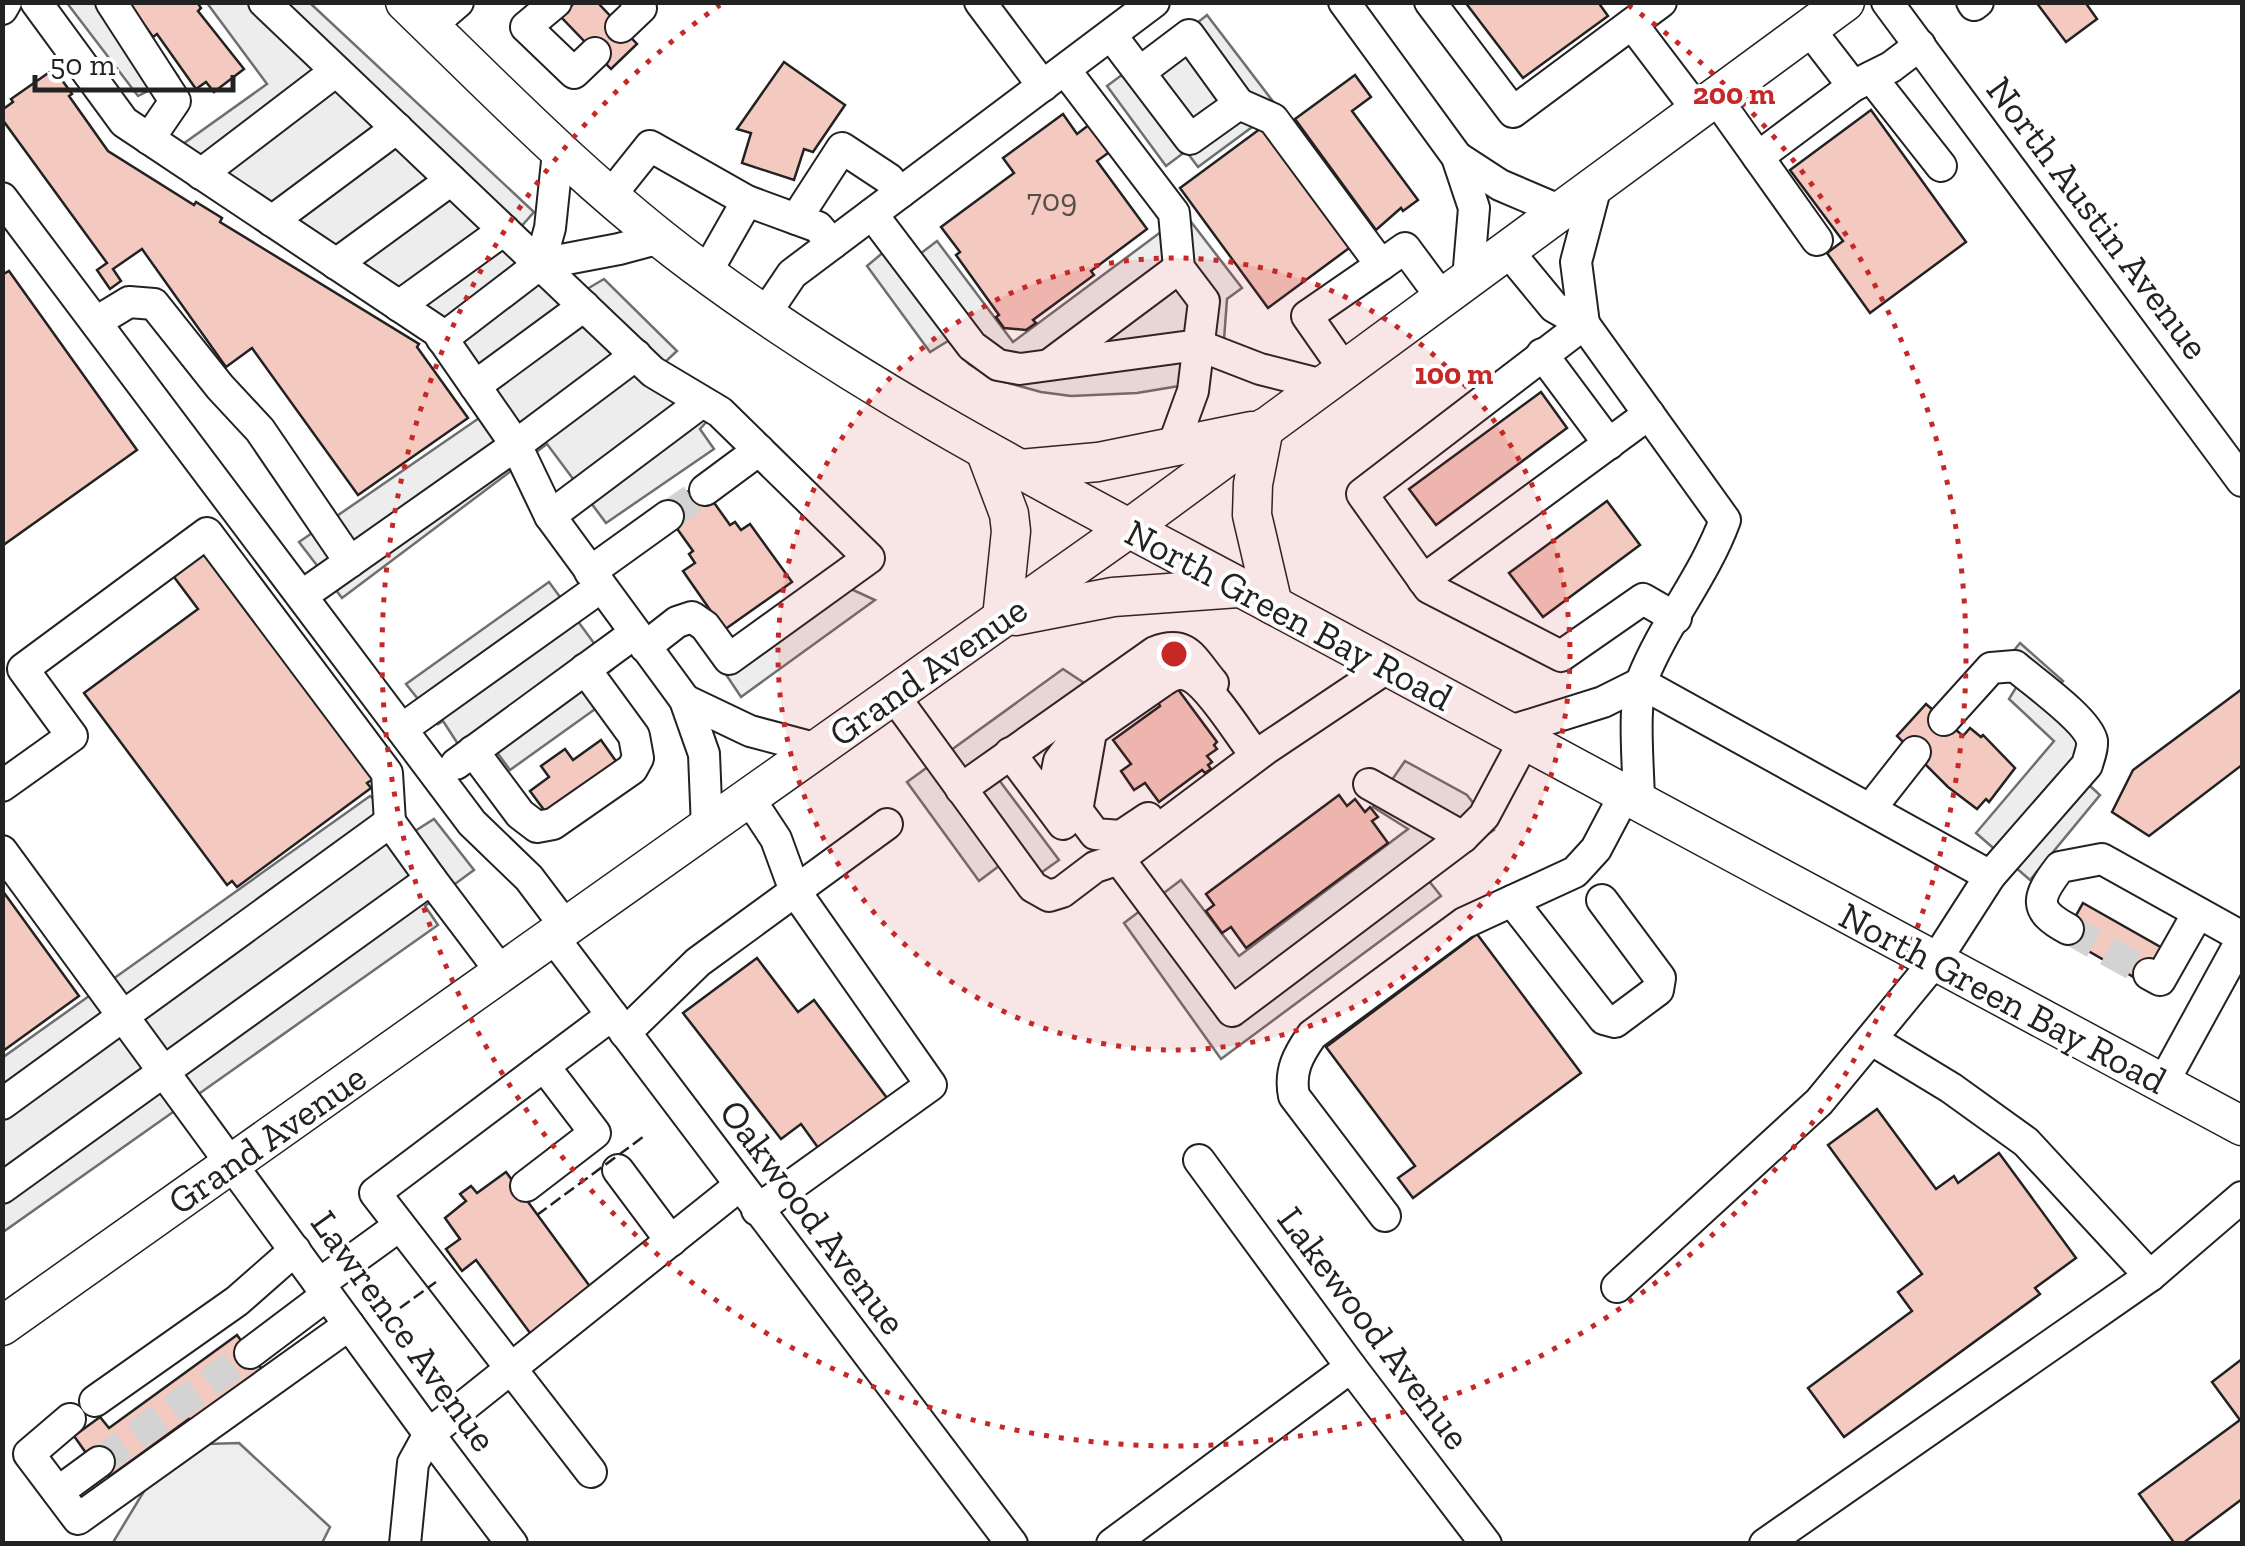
<svg xmlns="http://www.w3.org/2000/svg" width="2245" height="1546" viewBox="0 0 2245 1546" font-family="'Zilla Slab',serif">
<rect width="100%" height="100%" fill="#fff"/>
<polygon fill="#eee" stroke="#6f6f6f" stroke-width="2.5" points="239,1443 330,1527 322,1543 112,1544 172,1445"/>
<g fill="#ededed" stroke="#6f6f6f" stroke-width="2.5">
<polygon points="67,3 124,3 178,76 138,96"/>
<polygon points="207,3 310,3 534,212 519,229 582,292 604,279 677,351 664,363 726,400 700,429 714,449 606,523 547,444 342,598 299,542 501,403 436,312 183,144 267,84"/>
<polygon points="1207,15 1278,108 1198,167 1186,151 1166,166 1107,86 1189,25 1192,27"/>
<polygon points="1185,214 1242,288 1227,299 1224,340 1179,386 1137,393 1071,396 1041,392 994,379 969,364 948,341 930,352 867,266 905,234 920,254 937,241 1013,342"/>
<polygon points="827,578 875,600 741,697 715,658"/>
<polygon points="549,582 613,669 585,690 598,707 510,770 496,751 473,767 443,721 438,724 406,684"/>
<polygon points="2020,643 2063,681 2056,688 2106,739 2107,752 2104,763 2088,784 2100,795 2030,880 1976,833 2054,741 2009,699 2017,686 2011,654"/>
<polygon points="1063,669 1107,698 999,780 1059,860 1017,890 999,866 979,881 907,782"/>
<polygon points="1405,761 1467,795 1494,830 1425,876 1441,896 1221,1059 1124,923 1181,880 1239,956 1408,829 1373,807"/>
<polygon points="370,796 415,831 434,819 474,870 425,906 438,925 3,1232 2,1058"/>
</g>
<g fill="#f3c9c0" stroke="#222" stroke-width="2.5">
<polygon points="128,2 197,2 201,8 198,11 244,69 214,92 206,82 196,89 157,34 153,37"/>
<polygon points="575,2 597,2 637,44 611,69 561,17"/>
<polygon points="1465,2 1598,2 1608,16 1523,78"/>
<polygon points="2036,2 2085,2 2097,19 2066,42"/>
<polygon points="784,62 845,105 813,152 804,149 794,180 742,163 751,133 737,129"/>
<polygon points="54,69 72,94 69,96 108,151 194,205 196,202 222,218 220,222 419,344 417,347 468,418 358,495 252,348 226,367 142,249 113,269 121,281 110,289 97,270 107,263 2,119 2,110 13,102 11,99"/>
<polygon points="1355,75 1371,97 1352,111 1418,200 1403,211 1401,208 1376,230 1295,119"/>
<polygon points="1871,110 1966,242 1870,313 1827,253 1843,241 1790,170"/>
<polygon points="1063,114 1077,134 1094,121 1115,148 1097,161 1147,229 1091,271 1094,275 1033,320 1036,323 1026,330 1004,328 996,317 999,315 956,255 960,252 941,227 1014,173 1003,158"/>
<polygon points="1268,123 1356,243 1268,308 1180,188"/>
<polygon points="9,271 137,450 2,546 2,275"/>
<polygon points="1541,392 1567,428 1436,525 1409,489"/>
<polygon points="700,483 730,525 735,522 741,530 750,524 792,582 724,630 683,571 695,563 689,554 693,551 663,509"/>
<polygon points="1607,501 1640,545 1543,617 1509,573"/>
<polygon points="205,547 375,778 367,783 371,788 237,887 232,881 227,885 84,693 198,609 171,573"/>
<polygon points="1177,688 1217,742 1214,745 1217,749 1207,756 1212,762 1208,765 1211,769 1205,773 1202,770 1159,802 1145,783 1134,790 1121,771 1131,764 1113,740 1160,706 1158,702"/>
<polygon points="2242,689 2242,765 2149,836 2112,812 2133,770"/>
<polygon points="1926,704 1963,736 1970,728 1981,737 1983,735 2015,768 1989,802 1986,799 1977,809 1948,787 1897,736"/>
<polygon points="601,740 618,764 547,814 530,791 549,777 541,766 565,749 573,760"/>
<polygon points="1339,795 1347,806 1355,799 1365,812 1370,807 1378,817 1372,821 1388,843 1246,948 1231,927 1222,933 1206,911 1214,905 1206,894"/>
<polygon points="2,890 79,996 3,1051 2,1051"/>
<polygon points="2083,903 2164,949 2144,983 2064,937"/>
<polygon points="1477,934 1581,1073 1413,1198 1398,1178 1415,1166 1326,1047"/>
<polygon points="757,958 798,1012 814,1000 887,1098 819,1149 801,1124 781,1139 683,1013"/>
<polygon points="1877,1109 1936,1189 1954,1176 1958,1183 1999,1153 2076,1258 2035,1288 2040,1294 1844,1437 1808,1388 1912,1311 1898,1292 1922,1274 1828,1145"/>
<polygon points="506,1172 594,1292 533,1337 476,1260 462,1271 446,1249 460,1239 445,1218 466,1201 460,1194 471,1186 477,1193"/>
<polygon points="237,1335 264,1372 193,1423 189,1419 109,1477 91,1451 86,1453 74,1436 100,1417 109,1428"/>
<polygon points="2242,1359 2242,1499 2182,1544 2175,1544 2139,1494 2240,1420 2212,1382"/>
</g>
<g fill="none" stroke-linecap="round" stroke-linejoin="round">
<g stroke="#d3d3d3" stroke-width="30" stroke-dasharray="30 15" stroke-linecap="butt">
<polyline points="668,516 705,490"/>
<polyline points="2068,929 2149,974"/>
<polyline points="99,1462 250,1353"/>
</g>
<defs>
<g id="minor">
<polyline points="36,2 124,122 437,331 516,445 550,516 685,700 704,754 707,828"/>
<polyline points="111,2 175,101 149,139"/>
<polyline points="264,2 653,372 720,412 869,558 729,659 705,626 692,617 677,622 645,647"/>
<polyline points="556,2 526,27 574,73 595,53"/>
<polyline points="980,2 1043,86"/>
<polyline points="1344,2 1457,157 1474,208 1468,279"/>
<polyline points="1430,2 1513,112 1661,2"/>
<polyline points="1887,2 2242,481"/>
<polyline points="1972,2 1974,5 1978,2"/>
<polyline points="2,9 6,2"/>
<polyline points="1632,24 1698,111"/>
<polyline points="430,26 458,2"/>
<polyline points="621,27 641,8 636,2"/>
<polyline points="1809,29 1853,86"/>
<polyline points="1111,35 1190,139 1239,104 1189,35 1140,72"/>
<polyline points="1065,70 1174,213 1179,268 1204,301 1193,391 1173,446"/>
<polyline points="1871,77 1941,166"/>
<polyline points="1716,98 1817,240"/>
<polyline points="1239,104 1273,119 1381,265 1405,248 1442,298"/>
<polyline points="1457,157 1500,185 1561,211"/>
<polyline points="1758,157 1853,86 1891,67 1920,45"/>
<polyline points="201,174 336,71"/>
<polyline points="610,196 650,146 747,201 706,273"/>
<polyline points="2,198 472,823 529,878 566,927"/>
<polyline points="747,201 818,227 832,244"/>
<polyline points="872,214 972,346 998,365 1020,369 1198,345 1260,369 1323,385"/>
<polyline points="796,219 842,148 889,179 900,193"/>
<polyline points="272,221 397,128"/>
<path d="M 1507,250 L 1554,307 L 1584,324 L 1725,520 C 1704,577 1664,624 1642,680 C 1632,707 1639,773 1639,804"/>
<polyline points="336,264 451,180"/>
<polyline points="540,264 550,228 558,152"/>
<polyline points="399,306 504,230"/>
<polyline points="765,314 792,274 1154,2"/>
<polyline points="96,322 129,302 154,304 220,387 260,430 350,562"/>
<polyline points="1584,324 1362,494 1429,588 1561,656 1643,599 1676,618"/>
<polyline points="1584,324 1576,262 1596,186"/>
<polyline points="442,339 540,264 619,249 660,238"/>
<polyline points="1542,354 1609,444"/>
<polyline points="1053,362 1179,268"/>
<polyline points="1344,369 1307,316 1381,265"/>
<polyline points="475,386 584,306"/>
<polyline points="705,490 759,450"/>
<polyline points="550,516 702,402"/>
<polyline points="590,572 668,516"/>
<polyline points="1423,580 1649,414"/>
<polyline points="303,595 516,445 636,355"/>
<polyline points="1641,683 1990,876"/>
<polyline points="894,696 1033,887 1049,896 1062,892 1095,867 1119,859 1267,748 1388,667"/>
<polyline points="685,700 750,731 818,749"/>
<polyline points="402,729 601,587"/>
<polyline points="1507,732 1603,702 1641,683"/>
<polyline points="473,751 520,814 537,827 553,824 632,769 638,758 634,736 585,669"/>
<polyline points="1010,753 1063,824"/>
<polyline points="456,764 635,633"/>
<polyline points="1369,784 1463,837"/>
<polyline points="2,786 72,736 23,669 207,533 387,773 390,822"/>
<path d="M 961,789 L 1155,652 C 1188,639 1193,660 1213,683"/>
<polyline points="749,798 776,839 795,891 931,1085 757,1210"/>
<polyline points="1871,808 1915,752"/>
<polyline points="1077,811 1091,732"/>
<path d="M 1148,818 L 1121,836 L 1095,834 L 1061,789 L 1056,776 L 1059,761 L 1071,745 L 1160,683 C 1167,678 1173,673 1182,674 C 1203,675 1235,728 1248,745"/>
<polyline points="2,851 429,1434 512,1544"/>
<polyline points="1119,859 1232,1011 1463,837 1484,816 1524,741"/>
<polyline points="1512,901 1604,1019 1615,1022 1658,990 1660,978 1602,900"/>
<path d="M 2068,929 C 2032,910 2037,897 2060,867 L 2102,859 L 2242,937"/>
<polyline points="553,937 1012,1544"/>
<polyline points="2149,974 2160,980 2198,913"/>
<polyline points="625,1033 698,962 887,824"/>
<polyline points="1872,1040 1951,1088 2026,1142 2150,1276"/>
<polyline points="2163,1083 2242,939"/>
<polyline points="2,1104 390,822 431,879"/>
<polyline points="1199,1160 1351,1367 1486,1544"/>
<polyline points="618,1170 671,1241"/>
<polyline points="526,1186 595,1133 544,1066"/>
<polyline points="2,1188 431,879 502,973"/>
<path d="M 1385,1216 L 1294,1096 C 1289,1071 1298,1055 1312,1035 L 1464,923 L 1575,872 L 1596,849 L 1624,796"/>
<polyline points="319,1284 399,1226"/>
<path d="M 1617,1287 L 1819,1102 L 1936,960 L 1990,876 L 2087,765 C 2089,757 2093,748 2092,741 C 2088,720 2032,681 2015,666 L 1991,668 L 1944,720"/>
<polyline points="250,1353 327,1295"/>
<polyline points="95,1401 237,1301 295,1250"/>
<polyline points="70,1419 29,1454 78,1519 349,1325"/>
<polyline points="591,1472 375,1193 612,1015"/>
<polyline points="58,1492 99,1462"/>
<polyline points="405,1544 413,1463 429,1434 739,1186"/>
<polyline points="1112,1544 1351,1367"/>
<polyline points="1765,1544 2150,1276 2242,1197"/>
</g>
<g id="major">
<path d="M 405,2 C 499,93 590,187 695,265 C 875,399 1077,500 1275,606 C 1598,779 1920,953 2242,1126"/>
<polyline points="1264,428 1253,484 1252,515 1273,605"/>
<polyline points="985,450 1009,514 1011,531 1002,618"/>
<polyline points="1020,469 1098,462 1251,431"/>
<polyline points="1015,616 1113,597 1238,588"/>
<polyline points="2,1326 1128,529 1845,2"/>
</g>
</defs>
<use href="#minor" stroke="#222" stroke-width="34"/>
<use href="#major" stroke="#222" stroke-width="41"/>
<use href="#minor" stroke="#fff" stroke-width="30"/>
<use href="#major" stroke="#fff" stroke-width="38"/>
<g stroke="#222" stroke-width="2.5" stroke-dasharray="12 5" stroke-linecap="butt">
<polyline points="537,1215 643,1137"/>
<polyline points="400,1308 436,1282"/>
</g>
</g>
<circle cx="1174" cy="654" r="396" fill="#c62828" fill-opacity=".12"/>
<g fill="none" stroke="#c62828" stroke-width="5" stroke-dasharray="5 10">
<circle cx="1174" cy="654" r="396"/>
<path d="M1628 5A792 792 0 1 1 720 5"/>
</g>
<g text-anchor="middle" dominant-baseline="central" stroke-width="8" stroke-linejoin="round" paint-order="stroke">
<g font-size="32" fill="#564c4a">
<text x="1052" y="200">709</text>
</g>
<g font-size="38" fill="#222" stroke="#fff">
<text transform="translate(2098 218) rotate(53)">North Austin Avenue</text>
<text transform="translate(1289 615) rotate(28)">North Green Bay Road</text>
<text transform="translate(928 671) rotate(-35)">Grand Avenue</text>
<text transform="translate(2003 998) rotate(28)">North Green Bay Road</text>
<text transform="translate(267 1139) rotate(-35)">Grand Avenue</text>
<text transform="translate(813 1217) rotate(53)">Oakwood Avenue</text>
<text transform="translate(1374 1328) rotate(53)">Lakewood Avenue</text>
<text transform="translate(404 1331) rotate(54)">Lawrence Avenue</text>
</g>
</g>
<circle cx="1174" cy="654" r="15" fill="#c62828" stroke="#fff" stroke-width="5"/>
<g font-size="30" text-anchor="middle" font-weight="bold" fill="#c62828" stroke="#fff" stroke-width="8" stroke-linejoin="round" paint-order="stroke">
<text x="1734" y="104">200 m</text>
<text x="1454" y="384">100 m</text>
</g>
<rect width="2245" height="1546" fill="none" stroke="#222222" stroke-width="10"/>
<path d="M35 75v15h198v-15" fill="none" stroke="#222222" stroke-width="5"/>
<text x="50" y="75" font-size="30" fill="#222222" stroke="#ffffff" stroke-width="8" paint-order="stroke">50 m</text>
</svg>
